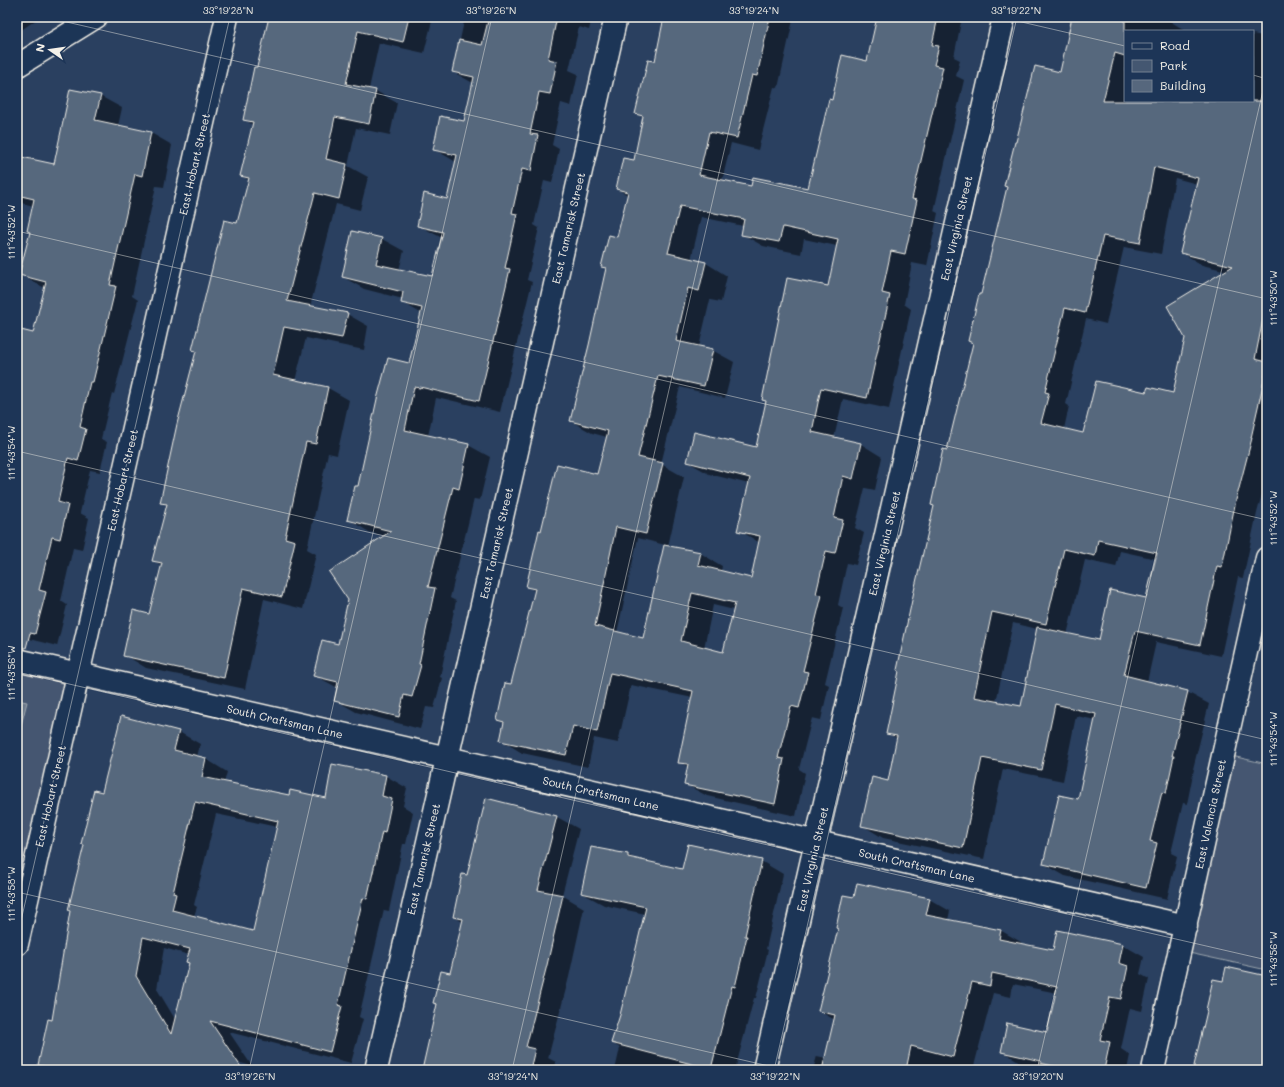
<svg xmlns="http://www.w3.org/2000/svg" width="1284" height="1087" viewBox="0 0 1284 1087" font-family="Mali,sans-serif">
<rect width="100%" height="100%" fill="#2a4060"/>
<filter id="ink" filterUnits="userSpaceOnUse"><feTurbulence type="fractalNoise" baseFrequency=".025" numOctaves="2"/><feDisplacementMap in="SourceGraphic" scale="8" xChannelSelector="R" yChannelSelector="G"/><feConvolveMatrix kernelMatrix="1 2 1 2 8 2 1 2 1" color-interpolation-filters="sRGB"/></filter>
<g filter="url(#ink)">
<g fill="#445771" stroke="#9ca4ac">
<polygon points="17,660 78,674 17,944"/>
<polygon points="1223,754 1267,764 1267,970 1180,951"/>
</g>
<polygon fill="#6a788a" stroke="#a1a8b0" points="17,700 27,702 17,741"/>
<g fill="#0007" fill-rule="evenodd">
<polygon points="17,17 40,17 17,33"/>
<polygon points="270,17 433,17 424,53 379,43 369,89 376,91 397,103 390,135 356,128 348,166 368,177 360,210 336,204 310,307 347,314 368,326 364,350 306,338 295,381 328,388 349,400 337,455 328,453 307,549 316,554 303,609 264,599 245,689 146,668 125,655 150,615 162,566 153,560 167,505 161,502 196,352 193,350 238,224 249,180 241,176 253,125 244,119 258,68"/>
<polygon points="465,17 592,17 589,30 579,27 569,70 578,74 571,106 561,103 552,145 559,149 552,183 544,181 534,225 539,228 527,280 532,282 500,412 441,398 441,399 436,398 428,436 468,445 490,457 480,500 474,499 450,598 456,601 440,677 442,678 434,708 426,707 420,729 356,712 335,700 338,688 314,675 339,645 386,536 369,532 348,519 359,488 410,364 422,314 402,302 403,299 364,289 343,277 353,232 382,239 404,251 399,270 433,277 442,238 418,225 448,200 456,162 434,149 465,122 473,83 453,72"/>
<path d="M 666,17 L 789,17 L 793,20 L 778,88 L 774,87 L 758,150 L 731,143 L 722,181 L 751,187 L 809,189 L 833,101 L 868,62 L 878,18 L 876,17 L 962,17 L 954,57 L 960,60 L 956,76 L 964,80 L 934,211 L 938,213 L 927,266 L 912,263 L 904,304 L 911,309 L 889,409 L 843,399 L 834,438 L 861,444 L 882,457 L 875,490 L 865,488 L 855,528 L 864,533 L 856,565 L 847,563 L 838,605 L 843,608 L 825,683 L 829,685 L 821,720 L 812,718 L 799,769 L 805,773 L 796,816 L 707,796 L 685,784 L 689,767 L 679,762 L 693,698 L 631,685 L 618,743 L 594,738 L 588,767 L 522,753 L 501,740 L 505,724 L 498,720 L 512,685 L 535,591 L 528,587 L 541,532 L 598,475 L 607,437 L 592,433 L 571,421 L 590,345 L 606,269 L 602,267 L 617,238 L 628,195 L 617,189 L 635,161 L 644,118 L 636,113 L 656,62 ZM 701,217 L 743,226 L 742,234 L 763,246 L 801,254 L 804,239 L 837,246 L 829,288 L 756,448 L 688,462 L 709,474 L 749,484 L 739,530 L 760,543 L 751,579 L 721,571 L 722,566 L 700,553 L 668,546 L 684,477 L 661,464 L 680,387 L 725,398 L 734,362 L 712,350 L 699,347 L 710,300 L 721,302 L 727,276 L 706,263 L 691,260 ZM 638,538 L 665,545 L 644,640 L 617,633 ZM 713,605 L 734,610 L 724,653 L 704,648 Z"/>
<path d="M 1073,17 L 1163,17 L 1183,29 L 1183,31 L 1125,31 L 1125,101 L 1253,101 L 1253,34 L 1267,37 L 1267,475 L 1257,513 L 1243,578 L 1238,577 L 1221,656 L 1156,642 L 1147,682 L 1187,692 L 1209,704 L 1193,769 L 1194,769 L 1187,804 L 1183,803 L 1171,853 L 1177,856 L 1167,899 L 1065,876 L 1044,864 L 1079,800 L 1096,720 L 1076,716 L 1063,781 L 1003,769 L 984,859 L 883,838 L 862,825 L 889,782 L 898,739 L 887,733 L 947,451 L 974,344 L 969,341 L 982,295 L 1060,74 ZM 1175,178 L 1197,184 L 1181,252 L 1202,265 L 1227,271 L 1174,395 L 1147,393 L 1084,434 L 1064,429 L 1069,406 L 1066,404 L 1086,319 L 1106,324 L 1124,247 L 1161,254 ZM 1120,551 L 1156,559 L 1147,599 L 1100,642 L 1067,635 L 1085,560 L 1116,567 ZM 1013,623 L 1037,629 L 1021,708 L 996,702 Z"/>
<polygon points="100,96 122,108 118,126 151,133 172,145 164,187 156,186 132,296 138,300 114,394 112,393 101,439 107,442 100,472 90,470 80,513 89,518 82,550 73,548 61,601 67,605 57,646 17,636 17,330 34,334 46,288 41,286 20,274 30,232 34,206 17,202 17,157 55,165"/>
<path d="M 122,717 L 179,732 L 200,744 L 197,757 L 206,759 L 227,772 L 224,783 L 290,796 L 326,799 L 386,776 L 407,788 L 403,806 L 413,812 L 406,844 L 403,844 L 389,911 L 384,910 L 359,1017 L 363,1019 L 351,1063 L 229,1032 L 252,1066 L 166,1044 L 160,1070 L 48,1070 L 39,1065 L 53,1021 L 103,793 ZM 216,814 L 277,827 L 253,932 L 194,916 L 197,907 L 194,905 ZM 164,948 L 189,955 L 190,963 L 175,1019 L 157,989 Z"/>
<polygon points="487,799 557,817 579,829 562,895 584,908 569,977 548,1058 556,1062 555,1070 423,1070 463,922 454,917 467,876"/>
<polygon points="628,855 637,860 683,870 761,861 783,874 766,949 768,950 756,998 754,998 735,1070 615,1070 620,1048 612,1043 621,1015 645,914 604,905 582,893"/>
<polygon points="854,898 929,899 950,911 948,920 1000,930 1021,942 1021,944 1054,952 1058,931 1123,945 1144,957 1140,974 1149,979 1142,1011 1130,1008 1121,1049 1130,1055 1127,1070 1018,1070 1020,1062 1002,1051 1047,1033 1057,993 1013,984 1011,997 993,993 973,1070 813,1070 817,1056 826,1058 835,1020 819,1011"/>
<polygon points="237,1063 250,1070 226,1070"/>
</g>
<g fill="#56677d" stroke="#f4f1e8" fill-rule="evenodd">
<polygon points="269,17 409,17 403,42 358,31 346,84 376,90 369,124 335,117 326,159 347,164 339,199 315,193 287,301 348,313 342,338 284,327 273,375 328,387 316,444 306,442 285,538 295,541 282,597 243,588 224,678 123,656 133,610 149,614 162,563 152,561 167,504 160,503 177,424 196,351 192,350 224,220 237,223 249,178 240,176 253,122 243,120 254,67 257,67"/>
<polygon points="489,17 557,17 548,59 557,61 550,94 539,92 530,134 538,135 531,171 522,169 512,213 517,214 505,268 510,269 479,401 420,387 420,388 414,387 405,430 469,444 459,489 453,487 428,587 435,588 419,664 421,665 412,697 404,695 399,717 334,701 338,682 313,676 322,640 338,644 348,600 329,572 391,531 347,520 355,486 358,486 377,399 388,358 409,363 422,308 401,303 403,292 342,277 352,231 382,238 376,264 432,276 443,232 417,226 424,193 447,199 457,155 433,150 440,116 464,121 474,77 452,72 459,40 482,45"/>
<path d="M 664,17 L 770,17 L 757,76 L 752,75 L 737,138 L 709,132 L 699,175 L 751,186 L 753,177 L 808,188 L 829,99 L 832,100 L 842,55 L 867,61 L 877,17 L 938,17 L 932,45 L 939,46 L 934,65 L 943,67 L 912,199 L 917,200 L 905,254 L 891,251 L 882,293 L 890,295 L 867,398 L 821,388 L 812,432 L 861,443 L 853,479 L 843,476 L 834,518 L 843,520 L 835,553 L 826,551 L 816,594 L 822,595 L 803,671 L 808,672 L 799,708 L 791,706 L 778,758 L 784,759 L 775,804 L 684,785 L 688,764 L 678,763 L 693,691 L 610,673 L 597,732 L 573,726 L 566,755 L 500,741 L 504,722 L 497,720 L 505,683 L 511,684 L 535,589 L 526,587 L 539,530 L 541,531 L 557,464 L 597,474 L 608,431 L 570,421 L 589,345 L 606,268 L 601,267 L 609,235 L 617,237 L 628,192 L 616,189 L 623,158 L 634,160 L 643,116 L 635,114 L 648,60 L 655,61 ZM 680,206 L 744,219 L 741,235 L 779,242 L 783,227 L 838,239 L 828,286 L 787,278 L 762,400 L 766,401 L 756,447 L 694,432 L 687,462 L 750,478 L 737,531 L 760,536 L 751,578 L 698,565 L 701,552 L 664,545 L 643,638 L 595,626 L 616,527 L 646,534 L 663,463 L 638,457 L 658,376 L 704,386 L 713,349 L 676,341 L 688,288 L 699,291 L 706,262 L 668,253 ZM 692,593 L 735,603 L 723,652 L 681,641 Z"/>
<path d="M 1072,17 L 1125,17 L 1125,56 L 1115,53 L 1103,101 L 1267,101 L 1267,299 L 1255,359 L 1267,362 L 1267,367 L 1251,438 L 1252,438 L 1236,500 L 1222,567 L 1217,566 L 1200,645 L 1135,631 L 1124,675 L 1188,691 L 1172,756 L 1174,756 L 1166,793 L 1162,792 L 1150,841 L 1157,843 L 1146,888 L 1043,864 L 1059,795 L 1078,799 L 1096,714 L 1055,704 L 1041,770 L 982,758 L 963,848 L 861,826 L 872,777 L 888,781 L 897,736 L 886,734 L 899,671 L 897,670 L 914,591 L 934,506 L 931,505 L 943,449 L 947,450 L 973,343 L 968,341 L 979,294 L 981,294 L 1007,187 L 1004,186 L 1015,142 L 1016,142 L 1035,66 L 1060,72 ZM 1154,167 L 1198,178 L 1180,253 L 1233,266 L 1167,306 L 1185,338 L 1173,393 L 1148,387 L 1146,392 L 1096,381 L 1083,433 L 1041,423 L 1049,393 L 1045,392 L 1065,308 L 1085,313 L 1103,236 L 1140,243 ZM 1098,540 L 1157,553 L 1146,598 L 1110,590 L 1099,640 L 1037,627 L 1021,706 L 974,697 L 992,612 L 1046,624 L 1064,549 L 1095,556 Z"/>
<polygon points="70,89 101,95 95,120 151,132 142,176 135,174 110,285 116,286 93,382 90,382 80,427 86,429 78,461 68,458 58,502 68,505 60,539 52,537 39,590 46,592 35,634 30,633 26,648 17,647 17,329 33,333 46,282 19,275 30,232 27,231 34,199 17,195 17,156 54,164"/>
<path d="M 121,716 L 179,731 L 174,750 L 206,758 L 202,777 L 289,795 L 290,790 L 326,798 L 332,764 L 386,775 L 382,796 L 392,799 L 385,833 L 382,832 L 367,899 L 363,898 L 338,1005 L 342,1006 L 330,1052 L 210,1021 L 243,1070 L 60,1070 L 38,1065 L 48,1019 L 52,1020 L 70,911 L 68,910 L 84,845 L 81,844 L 94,790 L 102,792 ZM 195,802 L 278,821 L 253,931 L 172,910 L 176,894 L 173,893 ZM 143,937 L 190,949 L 186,962 L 189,963 L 171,1034 L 136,976 Z"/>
<polygon points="486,798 557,816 538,890 563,895 547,965 526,1047 535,1049 530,1070 422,1070 437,1004 433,1003 441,971 450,973 463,919 453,917 462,874 467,875"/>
<polygon points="688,844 762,860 745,936 747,936 735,987 732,986 711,1069 611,1043 620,1015 646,907 581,893 591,847 628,854 628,857 682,869"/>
<polygon points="857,883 930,898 926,915 1001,930 999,939 1053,950 1057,930 1123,944 1119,963 1128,966 1121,999 1110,997 1100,1040 1110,1042 1104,1070 1071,1070 1040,1063 1041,1061 1001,1052 1007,1023 1047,1032 1057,987 992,973 990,986 972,982 953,1057 911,1046 906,1070 822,1070 835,1015 818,1011 838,929 836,928 843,895 854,897"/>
<polygon points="1226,967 1267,976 1267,1070 1193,1070 1207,1011 1206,1010 1213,979 1223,981"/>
</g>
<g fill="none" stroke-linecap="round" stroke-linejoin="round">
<defs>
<g id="street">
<polyline points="17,66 96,17"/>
<polyline points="17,660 1186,926"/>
<polyline points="17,944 227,17"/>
<polyline points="376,1070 616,17"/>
<polyline points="764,1070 1004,17"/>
<polyline points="1153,1070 1267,558"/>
</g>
</defs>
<use href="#street" stroke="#f4f1e8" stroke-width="25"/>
<use href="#street" stroke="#1d3557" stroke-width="22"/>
</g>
</g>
<path fill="none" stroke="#f4f1e8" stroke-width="1" stroke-opacity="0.45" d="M 45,17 L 1267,299M 1000,17 L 1125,46M 1253,75 L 1267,79M 17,231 L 1267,520M 17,451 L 1267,740M 17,672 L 1267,960M 17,892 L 786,1070M 17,938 L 230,17M 249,1070 L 492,17M 512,1070 L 755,17M 774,1070 L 1017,17M 1037,1070 L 1267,73"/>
<g text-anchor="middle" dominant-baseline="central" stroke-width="3" stroke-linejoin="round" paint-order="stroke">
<g font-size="11" fill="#f4f1e8" stroke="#1d3557">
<text transform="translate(194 164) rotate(-77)">East Hobart Street</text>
<text transform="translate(568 228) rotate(-77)">East Tamarisk Street</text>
<text transform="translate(956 228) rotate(-77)">East Virginia Street</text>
<text transform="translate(122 480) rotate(-77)">East Hobart Street</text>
<text transform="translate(496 543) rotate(-77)">East Tamarisk Street</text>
<text transform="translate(884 543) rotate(-77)">East Virginia Street</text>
<text transform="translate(285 721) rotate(13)">South Craftsman Lane</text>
<text transform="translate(601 793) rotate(13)">South Craftsman Lane</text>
<text transform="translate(50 796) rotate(-77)">East Hobart Street</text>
<text transform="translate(1210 814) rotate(-78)">East Valencia Street</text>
<text transform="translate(423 859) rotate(-77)">East Tamarisk Street</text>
<text transform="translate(812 859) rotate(-77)">East Virginia Street</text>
<text transform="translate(917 865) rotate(13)">South Craftsman Lane</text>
</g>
</g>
<rect width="1284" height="1087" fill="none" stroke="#1d3557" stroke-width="44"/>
<rect x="1124" y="30" width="130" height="72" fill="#1d3557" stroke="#738091"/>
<rect x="1132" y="43" width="20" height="6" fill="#1d3557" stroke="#738091"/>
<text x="1160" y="50" font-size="12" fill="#f4f1e8">Road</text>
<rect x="1132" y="60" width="20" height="12" fill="#445771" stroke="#738091"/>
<text x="1160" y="70" font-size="12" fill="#f4f1e8">Park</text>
<rect x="1132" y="80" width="20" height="12" fill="#56677d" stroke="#738091"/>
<text x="1160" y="90" font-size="12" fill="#f4f1e8">Building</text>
<g transform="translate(50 50) rotate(283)" stroke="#1d3557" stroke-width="3" paint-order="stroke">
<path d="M0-3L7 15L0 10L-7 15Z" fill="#f4f1e8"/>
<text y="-6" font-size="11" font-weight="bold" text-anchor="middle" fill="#f4f1e8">N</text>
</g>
<rect x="22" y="22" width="1240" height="1043" fill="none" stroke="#f4f1e8" stroke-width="1.5"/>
<g font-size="10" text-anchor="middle" fill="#f4f1e8">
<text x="228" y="14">33°19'28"N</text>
<text x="491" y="14">33°19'26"N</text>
<text x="754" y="14">33°19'24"N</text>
<text x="1016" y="14">33°19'22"N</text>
<text transform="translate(11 232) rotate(-90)" y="4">111°43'52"W</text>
<text transform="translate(1273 298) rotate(-90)" y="4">111°43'50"W</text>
<text transform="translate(11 453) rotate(-90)" y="4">111°43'54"W</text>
<text transform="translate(1273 518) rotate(-90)" y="4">111°43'52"W</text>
<text transform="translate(11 673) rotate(-90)" y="4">111°43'56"W</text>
<text transform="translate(1273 739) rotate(-90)" y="4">111°43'54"W</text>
<text transform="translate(11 894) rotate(-90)" y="4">111°43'58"W</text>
<text transform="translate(1273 959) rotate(-90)" y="4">111°43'56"W</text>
<text x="250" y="1080">33°19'26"N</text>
<text x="513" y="1080">33°19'24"N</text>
<text x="775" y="1080">33°19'22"N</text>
<text x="1038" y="1080">33°19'20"N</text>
</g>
</svg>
